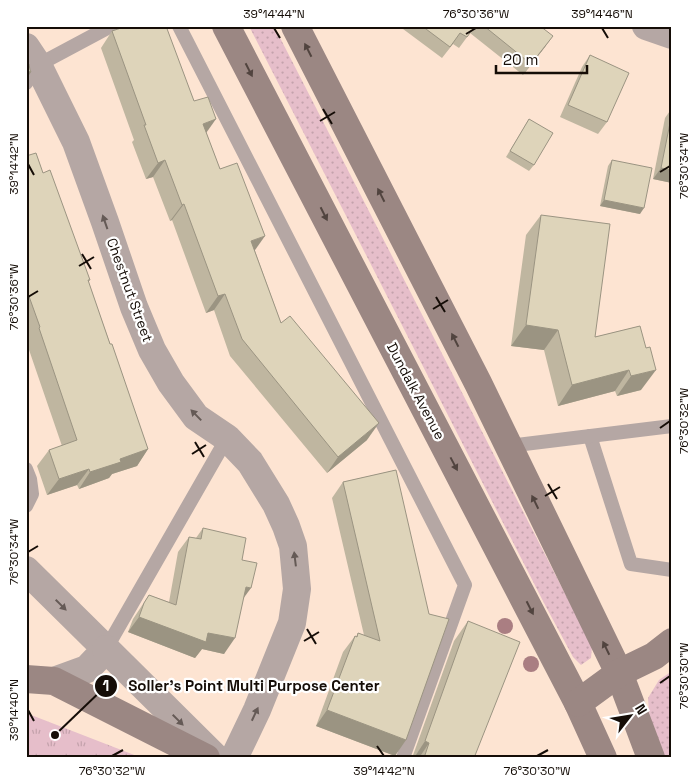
<svg xmlns="http://www.w3.org/2000/svg" width="698" height="784" viewBox="0 0 698 784" font-family="'Space Grotesk',sans-serif">
<defs>
<pattern id="grass-dots" width="8" height="8" patternUnits="userSpaceOnUse" patternTransform="scale(1.25)"><rect width="8" height="8" fill="#e6beca"/><path d="M2 2h.1M6 6h.1" fill="none" stroke="#c4a2ac" stroke-width="1.8" stroke-linecap="round"/></pattern>
<pattern id="park-tufts" width="24" height="20" patternUnits="userSpaceOnUse" patternTransform="scale(1.25)"><rect width="24" height="20" fill="#e6beca"/><path d="M3 7l-1-3M5 7V3M7 7l1-3M15 17l-1-3M17 17v-4M19 17l1-3" fill="none" stroke="#c4a2ac"/></pattern>
</defs>
<rect width="100%" height="100%" fill="#fde4d2"/>
<g fill="url(#grass-dots)">
<polygon points="249,26 274,26 592,646 591,658 581,665 573,657 544,603"/>
<polygon points="672,671 672,758 662,758 650,725 648,698 659,680"/>
</g>
<polygon fill="url(#park-tufts)" points="26,713 142,758 26,758"/>
<g fill="none" stroke-linecap="round" stroke-linejoin="round">
<g stroke="#b5a7a4" stroke-width="14">
<polyline points="179,26 465,585 403,758"/>
<polyline points="26,83 38,65 111,26"/>
<polyline points="590,436 631,564 672,570"/>
<polyline points="508,446 672,426"/>
<polyline points="26,469 30,479 32,494 26,506"/>
<polyline points="106,649 227,438"/>
</g>
<g stroke="#b5a7a4" stroke-width="28">
<polyline points="646,26 672,35"/>
<polyline points="26,47 38,65 76,142 105,222 134,307 152,350 171,383 196,417 227,438 250,462 276,504 286,526 293,546 297,589 292,623 257,710 234,758"/>
<polyline points="26,570 106,649 87,669 54,681"/>
<polyline points="106,649 216,758"/>
</g>
<g stroke="#9b8783" stroke-width="28">
<polyline points="226,26 578,703 603,758"/>
<polyline points="295,26 478,383 619,673 651,758"/>
<polyline points="26,679 54,681 206,758"/>
<polyline points="578,703 619,673 654,656 672,642"/>
</g>
</g>
<g fill="#aa7e82">
<circle cx="505" cy="626" r="8"/>
<circle cx="531" cy="664" r="8"/>
</g>
<g fill="#bfb6a0">
<polygon points="399,26 540,26 545,47 523,75 470,33 459,48 453,44 442,58"/>
<polygon points="112,31 194,101 220,169 255,251 281,323 367,440 327,473 230,356 214,310 206,313 172,220 170,221 153,177 146,179 132,142 134,140 101,48"/>
<polygon points="590,55 607,122 598,134 560,117 582,67"/>
<polygon points="672,108 672,183 653,179 665,118"/>
<polygon points="529,119 534,165 529,171 506,157"/>
<polygon points="26,156 43,173 90,280 88,282 148,449 137,466 112,474 109,478 79,489 77,485 47,495 37,466 49,450 62,446 27,344 28,343 26,337"/>
<polygon points="612,160 640,214 600,206 608,166"/>
<polygon points="541,215 595,337 640,326 641,390 617,396 615,391 558,406 544,350 511,346 526,235"/>
<polygon points="396,470 395,756 316,726 343,652 355,636 356,637 358,633 364,635 332,498 343,482"/>
<polygon points="203,528 242,560 243,599 224,654 202,649 195,658 128,632 133,619 149,595 169,602 178,552 189,537 196,538"/>
<polygon points="468,621 474,758 412,758 454,641"/>
</g>
<g fill="#9b9482">
<polygon points="553,36 545,47 523,75 531,64"/>
<polygon points="26,71 31,72 26,80"/>
<polygon points="216,119 204,136 203,124"/>
<polygon points="165,160 153,177 146,179 158,163"/>
<polygon points="661,168 672,170 672,183 653,179"/>
<polygon points="604,200 644,208 640,214 600,206"/>
<polygon points="184,204 172,220 170,221 182,205"/>
<polygon points="265,236 253,253 251,241"/>
<polygon points="225,294 214,310 206,313 218,296"/>
<polygon points="526,325 558,330 544,350 511,346"/>
<polygon points="629,370 615,391 558,406 572,385"/>
<polygon points="656,370 641,390 617,396 631,376"/>
<polygon points="379,423 367,440 327,473 338,457"/>
<polygon points="148,449 137,466 112,474 109,478 79,489 90,472 120,459"/>
<polygon points="89,469 77,485 47,495 59,479"/>
<polygon points="246,587 251,588 240,603"/>
<polygon points="139,617 208,633 235,638 224,654 202,649 195,658 128,632"/>
<polygon points="327,710 406,740 395,756 316,726"/>
<polygon points="425,741 429,743 419,758 414,758"/>
</g>
<g fill="#ded4ba" stroke="#9b9482">
<polygon points="127,26 166,26 194,101 208,97 216,119 203,124 220,169 237,163 265,236 251,241 281,323 290,316 379,423 338,457 242,339 225,294 218,296 184,204 182,205 165,160 158,163 144,125 146,125 112,31"/>
<polygon points="422,26 475,26 467,37 460,33 450,47"/>
<polygon points="484,26 540,26 553,36 531,64"/>
<polygon points="590,55 629,73 607,122 568,105"/>
<polygon points="26,63 29,64 30,70 31,72 26,71"/>
<polygon points="672,113 672,170 661,168"/>
<polygon points="529,119 553,133 534,165 510,151"/>
<polygon points="36,153 43,173 50,170 90,280 88,280 110,344 112,344 148,449 120,459 121,462 90,472 89,469 59,479 49,450 77,440 39,328 40,327 26,288 26,156"/>
<polygon points="612,160 652,168 644,208 604,200"/>
<polygon points="541,215 610,224 595,337 640,326 646,348 650,347 656,370 631,376 629,370 572,385 558,330 526,325"/>
<polygon points="396,470 429,614 449,619 406,740 327,710 355,636 357,637 358,633 380,641 343,482"/>
<polygon points="203,528 246,538 242,560 257,563 251,588 246,587 235,638 208,633 206,642 139,617 144,603 149,595 176,605 189,537 201,539"/>
<polygon points="468,621 520,642 474,758 424,758 429,743 425,741"/>
</g>
<defs><path id="oneway-solid" d="M-6-.8H1V-3.2L6.5 0L1 3.2V.8H-6Z" transform="scale(1.25)"/></defs>
<g fill="#51443f">
<use href="#oneway-solid" transform="translate(308 50) rotate(-117)"/>
<use href="#oneway-solid" transform="translate(249 70) rotate(63)"/>
<use href="#oneway-solid" transform="translate(381 195) rotate(-117)"/>
<use href="#oneway-solid" transform="translate(324 214) rotate(63)"/>
<use href="#oneway-solid" transform="translate(455 340) rotate(-117)"/>
<use href="#oneway-solid" transform="translate(454 464) rotate(62)"/>
<use href="#oneway-solid" transform="translate(535 502) rotate(-116)"/>
<use href="#oneway-solid" transform="translate(530 608) rotate(63)"/>
<use href="#oneway-solid" transform="translate(606 648) rotate(-116)"/>
</g>
<g fill="#655a56">
<use href="#oneway-solid" transform="translate(105 222) rotate(-109)"/>
<use href="#oneway-solid" transform="translate(196 415) rotate(-134)"/>
<use href="#oneway-solid" transform="translate(295 559) rotate(-97)"/>
<use href="#oneway-solid" transform="translate(61 605) rotate(45)"/>
<use href="#oneway-solid" transform="translate(255 714) rotate(-65)"/>
<use href="#oneway-solid" transform="translate(178 720) rotate(45)"/>
</g>
<path fill="none" stroke="#150d07" stroke-width="2" d="M 274,28 L 280,38M 602,28 L 608,38M 466,34 L 476,28M 323,109 L 332,124M 320,121 L 335,112M 28,164 L 34,175M 660,172 L 670,166M 82,254 L 91,269M 79,266 L 94,257M 28,297 L 38,291M 436,297 L 445,312M 433,309 L 448,300M 660,428 L 670,421M 195,442 L 204,457M 192,454 L 206,445M 548,484 L 557,499M 545,496 L 560,487M 28,552 L 38,546M 307,629 L 316,644M 304,641 L 319,632M 660,683 L 670,676M 28,710 L 34,721M 377,746 L 384,756M 112,756 L 123,750M 537,756 L 548,750"/>
<g text-anchor="middle" dominant-baseline="central" stroke-width="4.5" stroke-linejoin="round" paint-order="stroke">
<g font-size="14" fill="#150d07" stroke="#fff">
<text transform="translate(130 290) rotate(70)">Chestnut Street</text>
<text transform="translate(416 391) rotate(62)">Dundalk Avenue</text>
</g>
</g>
<path fill="none" stroke="#150d07" stroke-width="2" d="M55 735L106 686"/>
<g fill="#150d07" stroke="#fff" stroke-width="2">
<circle cx="55" cy="735" r="5"/>
<circle cx="106" cy="686" r="12"/>
</g>
<g font-size="15" text-anchor="middle" font-weight="bold" fill="#fff">
<text x="106" y="691">1</text>
</g>
<g font-size="15" text-anchor="middle" font-weight="bold" fill="#150d07" stroke="#fff" stroke-width="4.5" stroke-linejoin="round" paint-order="stroke">
<text x="254" y="691">Soller's Point Multi Purpose Center</text>
</g>
<rect width="698" height="784" fill="none" stroke="#ffffff" stroke-width="55"/>
<g transform="translate(630 716) rotate(59)" stroke="#ffffff" stroke-width="4" paint-order="stroke">
<path d="M0-4L9 19L0 12L-9 19Z" fill="#150d07"/>
<text y="-8" font-size="14" font-weight="bold" text-anchor="middle" fill="#150d07">N</text>
</g>
<path d="M496 65v8h91v-8" fill="none" stroke="#150d07" stroke-width="2.5"/>
<text x="503" y="65" font-size="15" fill="#150d07" stroke="#ffffff" stroke-width="4" paint-order="stroke">20 m</text>
<rect x="28" y="28" width="642" height="728" fill="none" stroke="#150d07" stroke-width="2"/>
<g font-size="12" text-anchor="middle" fill="#150d07">
<text x="274" y="18">39°14'44"N</text>
<text x="476" y="18">76°30'36"W</text>
<text x="602" y="18">39°14'46"N</text>
<text transform="translate(14 164) rotate(-90)" y="4">39°14'42"N</text>
<text transform="translate(684 166) rotate(-90)" y="4">76°30'34"W</text>
<text transform="translate(14 297) rotate(-90)" y="4">76°30'36"W</text>
<text transform="translate(684 421) rotate(-90)" y="4">76°30'32"W</text>
<text transform="translate(14 552) rotate(-90)" y="4">76°30'34"W</text>
<text transform="translate(684 676) rotate(-90)" y="4">76°30'30"W</text>
<text transform="translate(14 710) rotate(-90)" y="4">39°14'40"N</text>
<text x="112" y="775">76°30'32"W</text>
<text x="384" y="775">39°14'42"N</text>
<text x="537" y="775">76°30'30"W</text>
</g>
</svg>
